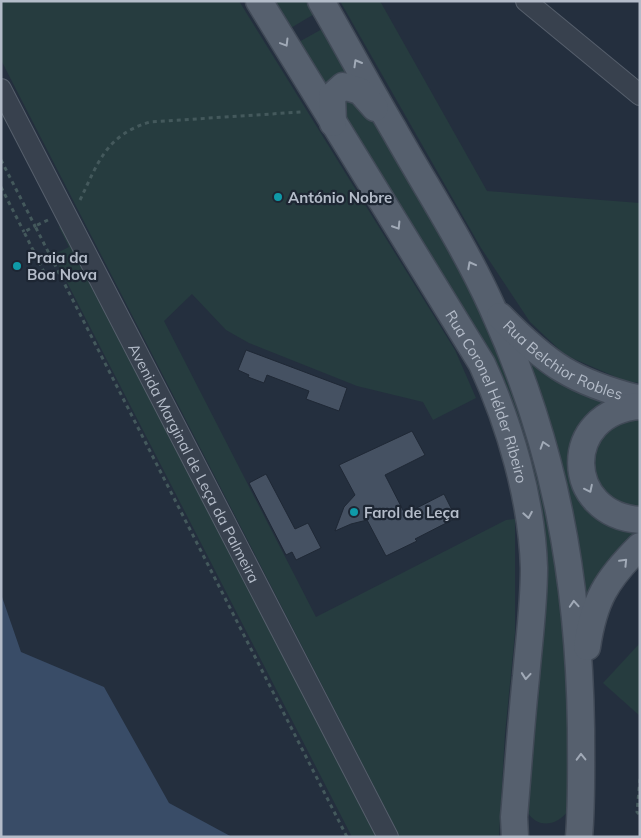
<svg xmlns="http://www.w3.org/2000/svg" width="641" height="838" viewBox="0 0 641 838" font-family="Mulish,sans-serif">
<rect width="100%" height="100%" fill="#242f3e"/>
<g fill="#263c3f">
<polygon points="1,1 239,1 455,350 476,398 433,420 423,402 357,386 249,343 226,330 192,294 164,321 316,617 506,520 515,519 515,633 505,734 499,837 400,837 1,60"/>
<polygon points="273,1 310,1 316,13 289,29"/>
<polygon points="340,1 380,1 487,191 640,203 640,383 625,381 565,355 530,322 481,248"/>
<path d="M 324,28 L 351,72 C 339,73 331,77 324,87 L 297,43 Z"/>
<path d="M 347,101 L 363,106 C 399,165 437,223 468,284 C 512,371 548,478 561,574 C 571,652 568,732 568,811 C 556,827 535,829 526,809 L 534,492 L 342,113 L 342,106 Z"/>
<polygon points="63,225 380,837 352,837 53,255 69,247 59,227"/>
<polygon points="520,349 616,402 573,478 640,530 640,534 585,610"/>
<path d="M 640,416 L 640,511 L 622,510 L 593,477 C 594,431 600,433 640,416 Z"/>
<polygon points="640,643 640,716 603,683"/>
</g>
<polygon fill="#394c67" points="1,594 21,652 104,687 169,803 232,837 1,837"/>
<g fill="#455162" stroke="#1f2835">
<polygon points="246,350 347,388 339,411 306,399 309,391 267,375 264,383 248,377 249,375 238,370"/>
<polygon points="412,431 425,455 385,475 405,514 444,494 456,518 415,539 417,541 386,556 367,520 351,524 335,531 344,507 355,495 339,465"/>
<polygon points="266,474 295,529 308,523 321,548 296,560 292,552 286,555 249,483"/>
</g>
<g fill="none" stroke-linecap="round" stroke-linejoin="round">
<defs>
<g id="minor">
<polyline points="526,1 640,95"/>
<path id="s1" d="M 1,89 L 388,837"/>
</g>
<g id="major">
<path id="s2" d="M 259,1 L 482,364 C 510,425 532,500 534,568 C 534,605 529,641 526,677 C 521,724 518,770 514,817 L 515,837"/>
<path d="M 321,1 C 346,44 369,88 394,130 C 427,189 464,245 492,307 C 555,445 579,578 581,729 C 581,765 582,801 579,837"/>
<polyline points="333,123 332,96 343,86 360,91 375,108"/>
<path id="s3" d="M 500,316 C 548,365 573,382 640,399"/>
<path d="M 640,406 C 560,412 563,515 640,520"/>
<path d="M 587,647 C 594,600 606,580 640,546"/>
</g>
</defs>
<use href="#minor" stroke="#565f6c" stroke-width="22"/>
<use href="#major" stroke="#414a57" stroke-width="29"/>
<g stroke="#44595c" stroke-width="3" stroke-dasharray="4 4" stroke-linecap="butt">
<polyline points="1,160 35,226 24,232 48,280"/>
<polyline points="1,187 24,232"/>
<path d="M 80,200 C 98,163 106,135 150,122 L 301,112"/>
<polyline points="48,220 35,226 347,837"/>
<polyline points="640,779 637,812 640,815"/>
</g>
<use href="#minor" stroke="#38414e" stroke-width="20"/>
<use href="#major" stroke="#56606e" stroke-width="26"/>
</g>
<defs><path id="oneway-chevron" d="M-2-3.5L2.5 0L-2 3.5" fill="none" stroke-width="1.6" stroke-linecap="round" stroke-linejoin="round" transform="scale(1.25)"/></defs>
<g stroke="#a1aab7">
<use href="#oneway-chevron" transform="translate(285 43) rotate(59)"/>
<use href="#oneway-chevron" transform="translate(357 63) rotate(-120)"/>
<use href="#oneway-chevron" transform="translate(397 226) rotate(58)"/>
<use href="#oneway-chevron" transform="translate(471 265) rotate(-118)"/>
<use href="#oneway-chevron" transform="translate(544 445) rotate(-108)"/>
<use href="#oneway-chevron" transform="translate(589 489) rotate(64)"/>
<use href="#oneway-chevron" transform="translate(528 515) rotate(80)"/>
<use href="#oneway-chevron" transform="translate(624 562) rotate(-46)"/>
<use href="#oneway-chevron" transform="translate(574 604) rotate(-94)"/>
<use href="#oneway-chevron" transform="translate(526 676) rotate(95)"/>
<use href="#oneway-chevron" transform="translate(581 757) rotate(-91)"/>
</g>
<g fill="#0f9aa8" stroke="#1d2633" stroke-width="2">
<circle cx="278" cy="197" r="5"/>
<circle cx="17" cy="266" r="5"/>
<circle cx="354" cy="512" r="5"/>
</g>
<g text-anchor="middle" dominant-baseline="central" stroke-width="4.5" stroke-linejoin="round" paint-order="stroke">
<g font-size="15" font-weight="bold" fill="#b4bcc9" stroke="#1d2633" text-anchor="start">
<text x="288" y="197">António Nobre</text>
<text x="27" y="257">Praia da<tspan x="27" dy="17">Boa Nova</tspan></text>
<text x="364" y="512">Farol de Leça</text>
</g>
<g font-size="15" fill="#b4bcc9" stroke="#1d2633">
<text stroke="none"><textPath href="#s3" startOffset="78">Rua Belchior Robles</textPath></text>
<text stroke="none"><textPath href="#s2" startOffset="458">Rua Coronel Hélder Ribeiro</textPath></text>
<text stroke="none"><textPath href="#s1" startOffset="421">Avenida Marginal de Leça da Palmeira</textPath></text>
</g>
</g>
<rect width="641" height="838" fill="none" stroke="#b4bcc9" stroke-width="5"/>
</svg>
